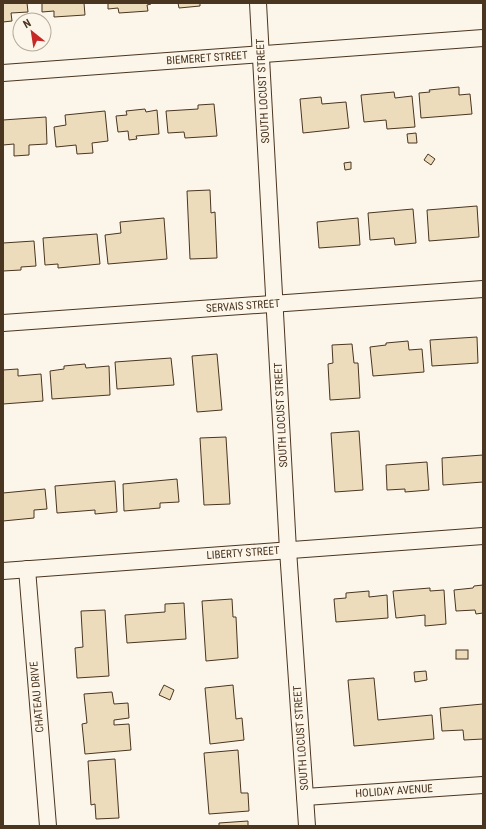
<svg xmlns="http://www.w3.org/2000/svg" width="486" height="829" viewBox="0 0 486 829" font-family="'Roboto Condensed',sans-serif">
<rect width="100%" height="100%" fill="#fbf6e9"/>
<g fill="#ecdcbc" stroke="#4a3520">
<polygon points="3,3 27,3 28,12 11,13 12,21 3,22"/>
<polygon points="42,3 84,3 85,15 54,17 54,11 42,12"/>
<polygon points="108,3 151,3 151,4 147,5 148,11 119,13 118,8 108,9"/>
<polygon points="178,3 200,3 200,6 179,8"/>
<polygon points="459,87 459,95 470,94 472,114 421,118 419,93 430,92 429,90"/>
<polygon points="394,92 395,98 412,96 415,127 387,129 386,120 364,122 361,95"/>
<polygon points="321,97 322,104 346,102 349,128 303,133 300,99"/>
<polygon points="214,104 217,136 185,138 184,132 168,133 166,111 198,109 198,105"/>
<polygon points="145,109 146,112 157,110 159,134 136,136 137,139 129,140 128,131 118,132 116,116 127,115 126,111"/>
<polygon points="105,111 108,141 92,143 93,153 77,154 76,145 56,147 54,127 66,125 65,115"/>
<polygon points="46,117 47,144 29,145 29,155 14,156 14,144 3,145 3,120"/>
<polygon points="416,133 417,143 408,143 407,134"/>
<polygon points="428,154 435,159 431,165 424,160"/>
<polygon points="351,162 351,169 345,170 344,163"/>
<polygon points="210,190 211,213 215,212 217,258 190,259 187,191"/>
<polygon points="477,206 479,237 429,241 427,210"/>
<polygon points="413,209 416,243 395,245 394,238 370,240 368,213"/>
<polygon points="164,218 167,259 108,264 105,235 121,233 120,222"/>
<polygon points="358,218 360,245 319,248 317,222"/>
<polygon points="97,234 100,264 58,268 58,264 45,265 43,238"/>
<polygon points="34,241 36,266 21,267 21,270 3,271 3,243"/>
<polygon points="477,337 478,363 432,366 430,340"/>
<polygon points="408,341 409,350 422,349 424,372 373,376 370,347 386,345 386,343"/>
<polygon points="352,344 354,363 358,363 360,398 330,400 328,364 333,363 332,345"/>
<polygon points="217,354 222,410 197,412 192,356"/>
<polygon points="171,358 174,385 117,389 115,362"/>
<polygon points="85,364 86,368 109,366 110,395 52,399 50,371 64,369 64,366"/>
<polygon points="18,369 18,376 41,374 43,401 3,404 3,370"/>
<polygon points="359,431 363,490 335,492 331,433"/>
<polygon points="226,437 230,504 204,505 200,438"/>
<polygon points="483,455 483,482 443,485 442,458"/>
<polygon points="427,462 429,490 405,492 405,489 387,490 386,465"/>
<polygon points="177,479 179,502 160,503 160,508 124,511 123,484"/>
<polygon points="115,481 117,512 95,514 95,510 57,513 55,486"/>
<polygon points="45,489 47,509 34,510 34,518 3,521 3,493"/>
<polygon points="483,585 483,613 476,614 475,610 456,611 454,590 473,588 474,586"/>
<polygon points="430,588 430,591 444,590 446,624 425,626 425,615 396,618 393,591"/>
<polygon points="369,591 369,597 387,595 388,618 336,622 334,599 346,598 346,593"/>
<polygon points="232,599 233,617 236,617 238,658 206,661 202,601"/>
<polygon points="184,603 186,639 127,643 125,615 165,612 165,604"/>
<polygon points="105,610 109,676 77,678 75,648 83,647 81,611"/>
<rect x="456" y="650" width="12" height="9"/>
<polygon points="426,671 427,680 415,682 414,672"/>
<polygon points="374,678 378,720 432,715 434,739 354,746 348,680"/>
<polygon points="164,685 174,690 170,700 159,695"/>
<polygon points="233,685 236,719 242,718 244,740 210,744 205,688"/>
<polygon points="112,692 114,704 128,703 129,718 114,720 114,725 129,724 131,750 85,754 82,724 87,723 84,694"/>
<polygon points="483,704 483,739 464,740 463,730 442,731 440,708"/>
<polygon points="238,750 241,793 248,793 249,811 209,814 204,753"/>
<polygon points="115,759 119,818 96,819 95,804 91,805 88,761"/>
<polygon points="248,821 248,826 219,826 219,823"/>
</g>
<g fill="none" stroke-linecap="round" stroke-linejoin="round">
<defs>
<g id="minor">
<polyline points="258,3 288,550 307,826"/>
<polyline points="3,73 483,38"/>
<polyline points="3,323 483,289"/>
<polyline points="27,569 48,826"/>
<polyline points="3,571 483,536"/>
<polyline points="305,797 483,785"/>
</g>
</defs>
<use href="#minor" stroke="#4a3520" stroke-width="18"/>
<use href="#minor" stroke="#fbf6e9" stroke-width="16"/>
</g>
<g text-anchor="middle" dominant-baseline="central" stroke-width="3" stroke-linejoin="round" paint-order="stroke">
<g font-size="11" fill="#4a3520" stroke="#fbf6e9">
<text transform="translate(207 58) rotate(-4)">BIEMERET STREET</text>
<text transform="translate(263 91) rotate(-93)">SOUTH LOCUST STREET</text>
<text transform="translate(243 306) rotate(-4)">SERVAIS STREET</text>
<text transform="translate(281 415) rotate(-93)">SOUTH LOCUST STREET</text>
<text transform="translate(243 553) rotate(-4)">LIBERTY STREET</text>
<text transform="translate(37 697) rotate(-95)">CHATEAU DRIVE</text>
<text transform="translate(301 738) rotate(-94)">SOUTH LOCUST STREET</text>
<text transform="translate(394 791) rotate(-4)">HOLIDAY AVENUE</text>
</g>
</g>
<rect width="486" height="829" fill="none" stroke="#4a3520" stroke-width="8"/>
<g transform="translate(32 32) rotate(330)"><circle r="19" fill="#fbf6e9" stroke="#b4a999"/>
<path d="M0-3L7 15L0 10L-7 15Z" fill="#c62828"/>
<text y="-6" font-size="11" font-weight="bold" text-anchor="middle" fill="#4a3520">N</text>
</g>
</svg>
